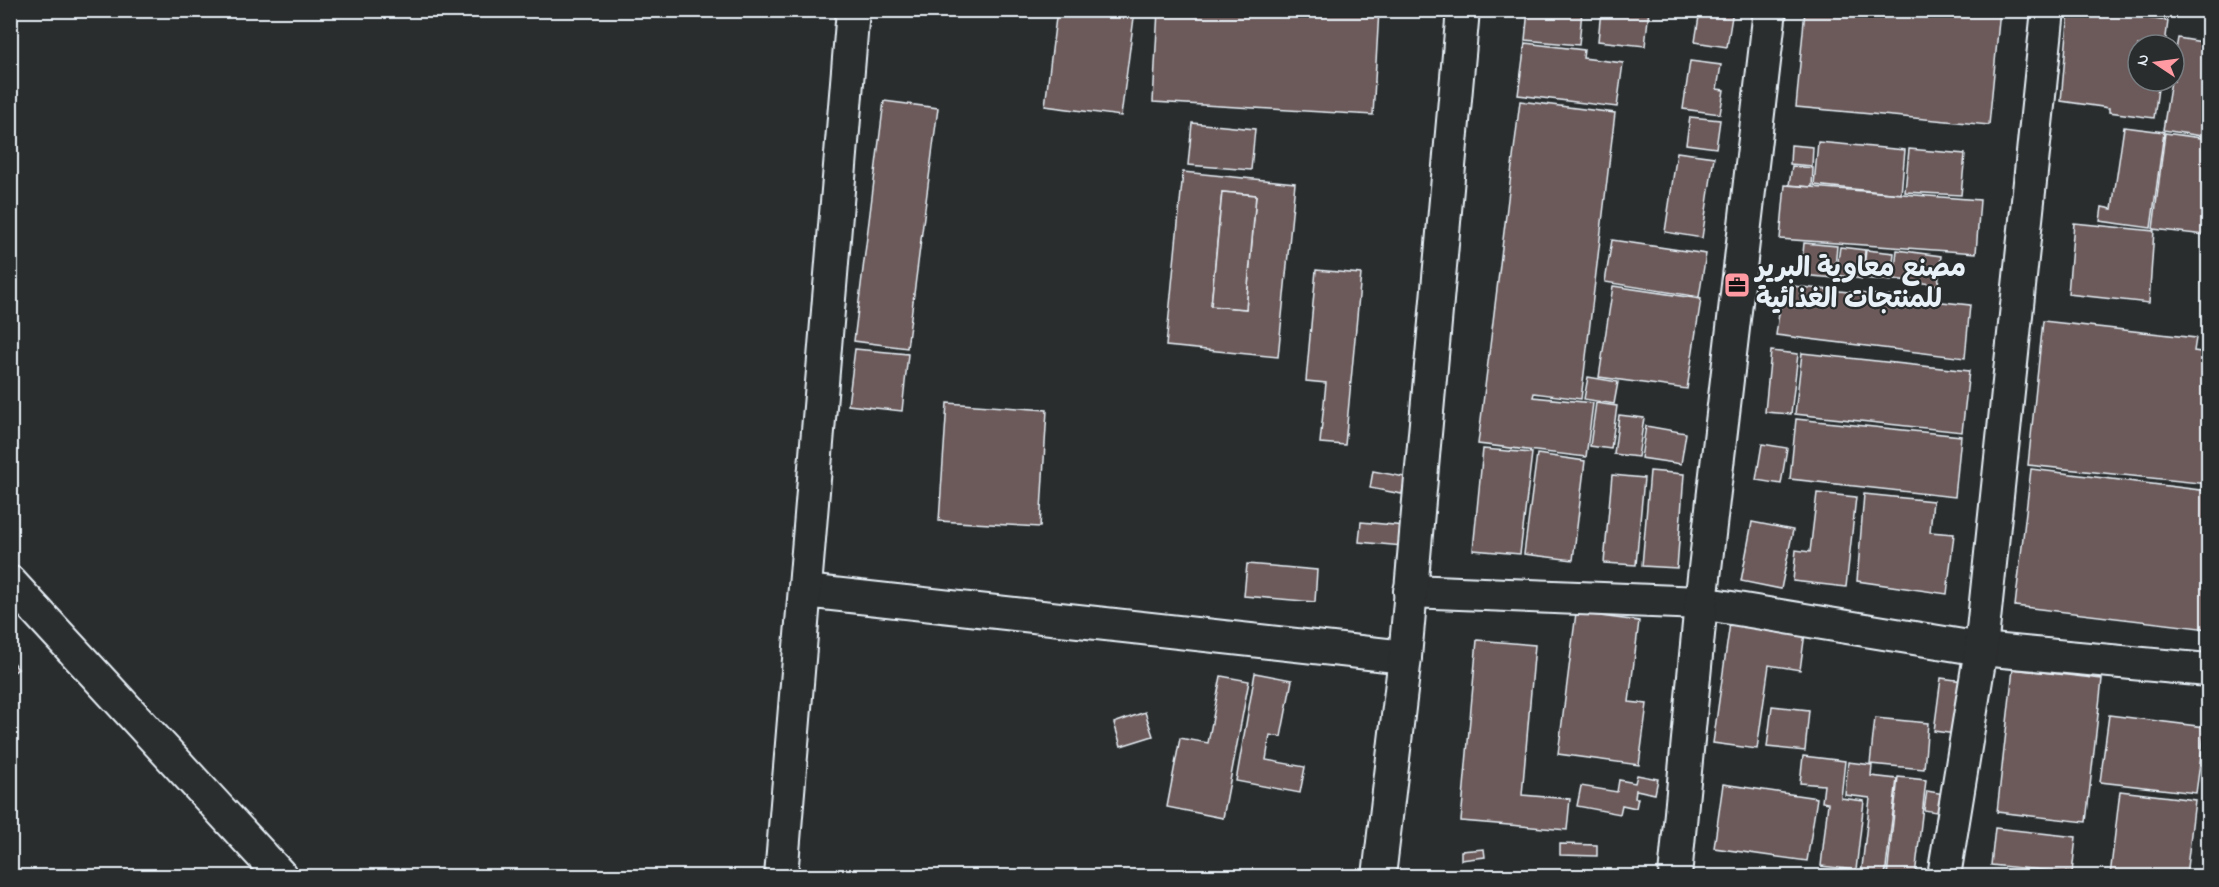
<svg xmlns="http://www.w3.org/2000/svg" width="2219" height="887" viewBox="0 0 2219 887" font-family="'Indie Flower','Playpen Sans Arabic',sans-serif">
<rect width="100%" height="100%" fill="#2a2d2e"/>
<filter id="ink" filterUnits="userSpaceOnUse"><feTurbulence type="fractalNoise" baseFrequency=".0167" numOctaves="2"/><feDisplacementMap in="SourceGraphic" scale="12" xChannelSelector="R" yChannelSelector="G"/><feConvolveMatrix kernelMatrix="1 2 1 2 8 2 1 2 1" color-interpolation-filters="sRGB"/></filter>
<g filter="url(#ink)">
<g fill="#6c5a5a" stroke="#e8f1f8" stroke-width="1.5" fill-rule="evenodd">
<polygon points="1057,10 1135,10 1121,116 1045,106"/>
<polygon points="1158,10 1379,10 1373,115 1153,102"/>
<polygon points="1528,10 1582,10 1579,45 1525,40"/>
<polygon points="1601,10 1649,10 1645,46 1598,41"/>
<polygon points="1700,10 1733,10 1727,47 1695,42"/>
<polygon points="1805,10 2000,10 1989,125 1796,107"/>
<polygon points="2069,10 2089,10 2168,21 2165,45 2138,45 2138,81 2159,81 2154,118 2109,112 2109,108 2061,101"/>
<polygon points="2178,38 2208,43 2208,137 2163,130 2171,81 2174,81 2174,61"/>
<polygon points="1525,43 1584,50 1583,58 1623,63 1617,107 1518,95"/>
<polygon points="1690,61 1721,65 1717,89 1724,90 1720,114 1683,109"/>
<polygon points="884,101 938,108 907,348 854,341"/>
<polygon points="1520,101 1615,113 1581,399 1534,393 1533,397 1593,403 1586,457 1478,444"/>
<polygon points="1690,117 1720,120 1716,148 1686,144"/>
<polygon points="1192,123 1255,129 1251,170 1188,165"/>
<polygon points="2124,127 2164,132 2151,228 2100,221 2102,207 2112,209"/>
<polygon points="2165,133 2208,139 2208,206 2205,235 2153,229"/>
<polygon points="1818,142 1905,150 1901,194 1814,185"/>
<polygon points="1791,145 1813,147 1812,166 1790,164"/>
<polygon points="1909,149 1965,154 1961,195 1905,192"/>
<polygon points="1677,152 1714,157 1702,238 1665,232"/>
<polygon points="1792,166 1813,168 1812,187 1789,185"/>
<path d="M 1183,172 L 1295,183 L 1278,357 L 1166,346 ZM 1222,192 L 1256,195 L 1246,309 L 1211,306 Z"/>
<polygon points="1785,185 1980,200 1976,253 1780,239"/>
<polygon points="1222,192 1256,195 1246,309 1211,306"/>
<polygon points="2074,223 2154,231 2149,303 2068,294"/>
<polygon points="1612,240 1706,254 1699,297 1605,282"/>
<polygon points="1804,243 1837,246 1834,278 1801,275"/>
<polygon points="1840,247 1865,250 1862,279 1836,275"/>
<polygon points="1866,250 1894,253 1891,281 1863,278"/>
<polygon points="1897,250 1941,256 1938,285 1894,279"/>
<polygon points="1316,270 1361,274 1345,445 1320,443 1326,383 1306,381"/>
<polygon points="1783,285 1970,305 1965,358 1776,335"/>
<polygon points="1613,286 1701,299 1687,389 1599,377"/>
<polygon points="2043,321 2196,338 2194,351 2208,353 2208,484 2028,465"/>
<polygon points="855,349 908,354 902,411 848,405"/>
<polygon points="1771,351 1798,354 1791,414 1765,412"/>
<polygon points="1802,353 1969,371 1962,432 1795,414"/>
<polygon points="1588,377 1618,382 1614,404 1584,399"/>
<polygon points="947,403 1047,410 1040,527 939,521"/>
<polygon points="1596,403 1617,406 1611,449 1590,446"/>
<polygon points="1619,415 1644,418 1638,457 1614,454"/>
<polygon points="1796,419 1961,436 1955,497 1790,479"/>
<polygon points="1646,426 1686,433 1681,464 1641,458"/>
<polygon points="1762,444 1787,448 1781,484 1756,480"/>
<polygon points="1483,449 1532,453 1520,554 1473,550"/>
<polygon points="1537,454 1585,461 1573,560 1524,554"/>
<polygon points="2031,469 2208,491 2208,629 2015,606"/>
<polygon points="1373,471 1405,477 1402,494 1370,488"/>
<polygon points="1650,471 1684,474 1677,568 1642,566"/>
<polygon points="1612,475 1644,478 1636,565 1604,563"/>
<polygon points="1817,493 1856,497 1846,587 1793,581 1796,550 1810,552"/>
<polygon points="1864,494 1933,501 1930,532 1954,534 1947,594 1857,581"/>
<polygon points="1361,522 1405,526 1403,546 1359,542"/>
<polygon points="1752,522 1793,530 1781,589 1741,581"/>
<polygon points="1247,564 1317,570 1315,602 1244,596"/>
<polygon points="1576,613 1639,621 1629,702 1647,704 1639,765 1558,754"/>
<polygon points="1730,623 1805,633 1800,670 1769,665 1757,749 1713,743"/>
<polygon points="1477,640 1535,645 1522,795 1570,799 1567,830 1461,821"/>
<polygon points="10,659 18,669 10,675"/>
<polygon points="2013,669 2102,679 2086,822 1997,812"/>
<polygon points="1255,673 1292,680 1281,737 1270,735 1266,760 1305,767 1300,793 1236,781"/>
<polygon points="1221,676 1249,681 1223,818 1167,807 1180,738 1208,743"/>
<polygon points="1941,678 1963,681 1955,734 1934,731"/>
<polygon points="1772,706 1809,710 1805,751 1767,747"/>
<polygon points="1145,712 1153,736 1121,746 1114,723"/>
<polygon points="2109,715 2205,727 2196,793 2100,782"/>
<polygon points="1875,718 1928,723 1924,769 1870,764"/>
<polygon points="1803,756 1845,761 1841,798 1864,801 1856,870 1821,866 1828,803 1822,802 1824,785 1800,783"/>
<polygon points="1848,762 1872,765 1871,776 1897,779 1885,876 1861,876 1870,798 1845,795"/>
<polygon points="1637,775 1658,779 1655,794 1636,790 1635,798 1638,798 1636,808 1622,805 1620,814 1577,806 1581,786 1617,792 1619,780 1635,783"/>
<polygon points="1898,777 1926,780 1915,876 1887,876"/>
<polygon points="1723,784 1817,798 1807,861 1714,848"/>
<polygon points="1927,791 1950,795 1948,814 1924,810"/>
<polygon points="2120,791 2195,800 2186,876 2110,876"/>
<polygon points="1995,828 2076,837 2072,873 1991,865"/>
<polygon points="1560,844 1597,845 1597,856 1560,855"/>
<polygon points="1484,849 1485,857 1461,860 1461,851"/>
<polygon points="1446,870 1466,876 1444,876"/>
<polygon points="1821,870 1854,872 1854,876 1821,876"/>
</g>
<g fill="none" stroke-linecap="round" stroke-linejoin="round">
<defs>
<g id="minor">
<polyline points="10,582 281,876"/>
<polyline points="805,591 1405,657"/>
<polyline points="1410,591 1701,603 1981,649 2208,670"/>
<polyline points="781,876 853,10"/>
<polyline points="1379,876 1405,657 1463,10"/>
<polyline points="1675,876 1701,603 1770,10"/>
<polyline points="1944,876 1981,649 2048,10"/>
</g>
</defs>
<use href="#minor" stroke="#e8f1f8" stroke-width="36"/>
<use href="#minor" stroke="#2a2d2e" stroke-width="32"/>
</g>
</g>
<defs>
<symbol id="office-square" viewBox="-11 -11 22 22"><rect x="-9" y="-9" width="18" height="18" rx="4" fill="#ff9aa2" stroke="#2a2d2e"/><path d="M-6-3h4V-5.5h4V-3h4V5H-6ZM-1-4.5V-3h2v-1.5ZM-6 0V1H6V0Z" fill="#111"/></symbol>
</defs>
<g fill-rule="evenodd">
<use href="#office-square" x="1722" y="270" width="30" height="30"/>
</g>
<g text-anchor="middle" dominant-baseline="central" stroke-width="4.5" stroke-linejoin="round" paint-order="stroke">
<g font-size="27" font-weight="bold" fill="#e8f1f8" stroke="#2a2d2e" text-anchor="start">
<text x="1756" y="269">مصنع معاوية البرير<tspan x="1756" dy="31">للمنتجات الغذائية</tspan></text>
</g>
</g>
<rect width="2219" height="887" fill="none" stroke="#2a2d2e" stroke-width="36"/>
<rect x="18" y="18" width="2183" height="851" fill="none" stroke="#e8f1f8" stroke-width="2" filter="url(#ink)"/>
<g transform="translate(2156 63) rotate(283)"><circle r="28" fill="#2a2d2e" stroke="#767b7f" stroke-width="1.5"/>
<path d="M0-4.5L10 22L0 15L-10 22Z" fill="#ff9aa2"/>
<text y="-9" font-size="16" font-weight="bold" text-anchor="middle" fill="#e8f1f8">N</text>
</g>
</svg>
